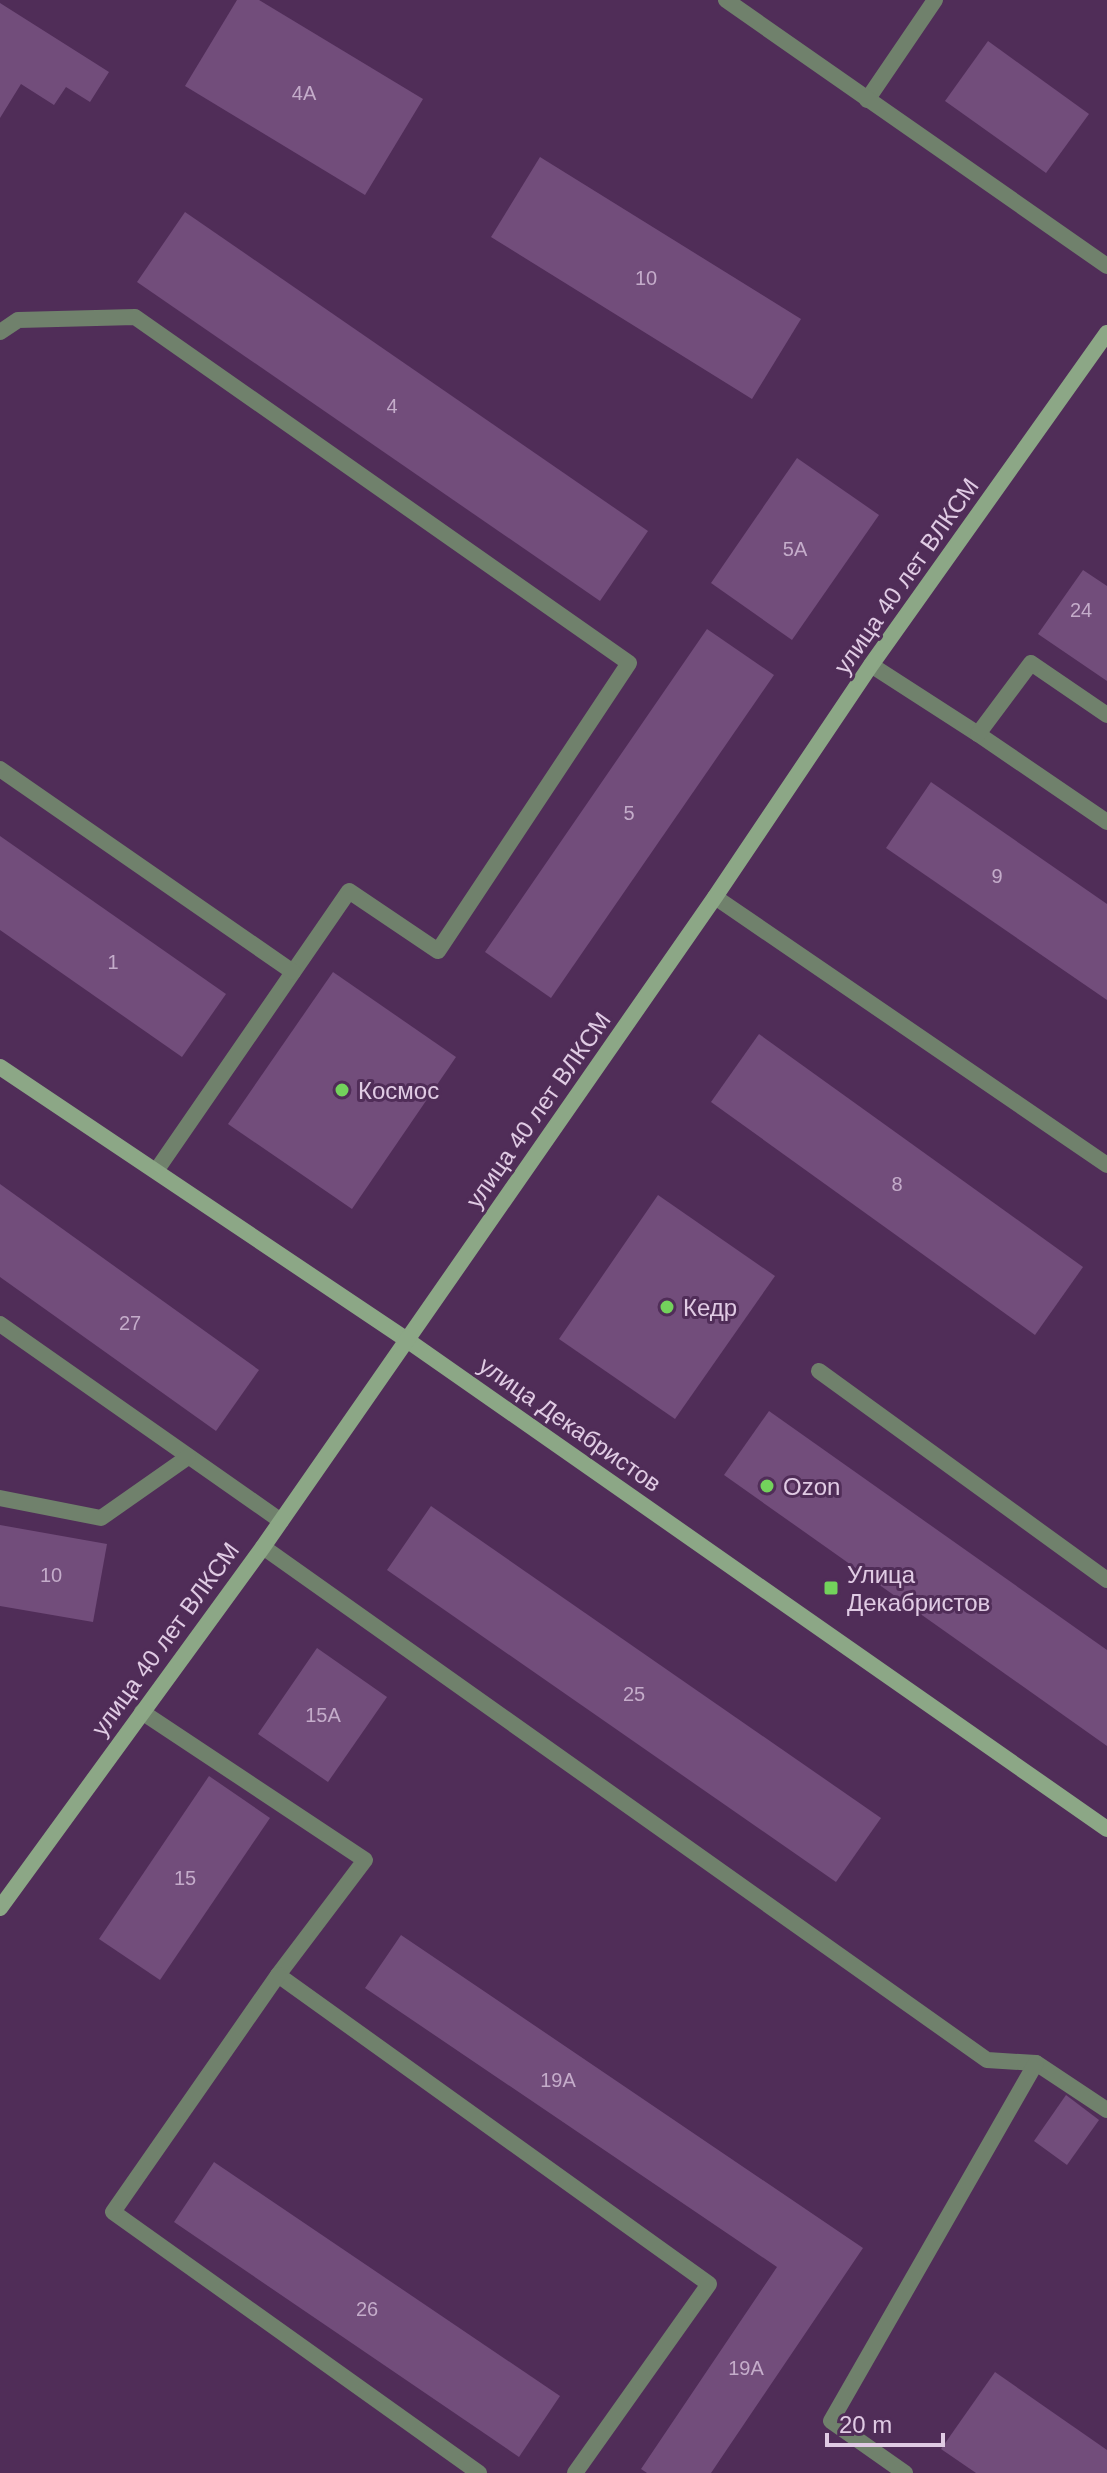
<svg xmlns="http://www.w3.org/2000/svg" width="1107" height="2473" viewBox="0 0 1107 2473" font-family="Arial,sans-serif">
<rect width="100%" height="100%" fill="#502d58"/>
<g fill="#724d7b">
<polygon points="237,0 259,0 423,99 365,195 185,86"/>
<polygon points="0,3 109,72 90,102 66,87 54,105 21,84 0,118"/>
<polygon points="988,41 1089,114 1046,173 945,101"/>
<polygon points="540,157 801,319 752,399 491,237"/>
<polygon points="185,212 648,531 600,601 137,282"/>
<polygon points="797,458 879,515 792,640 711,583"/>
<polygon points="1083,570 1107,586 1107,681 1038,634"/>
<polygon points="707,629 774,675 551,998 485,952"/>
<polygon points="931,782 1107,904 1107,1000 886,848"/>
<polygon points="0,836 226,994 182,1057 0,930"/>
<polygon points="333,972 456,1057 352,1209 228,1124"/>
<polygon points="759,1034 1083,1267 1035,1335 711,1102"/>
<polygon points="0,1184 259,1370 216,1431 0,1277"/>
<polygon points="658,1195 775,1276 675,1419 559,1339"/>
<polygon points="769,1411 1107,1650 1107,1746 724,1475"/>
<polygon points="431,1506 881,1818 836,1882 387,1570"/>
<polygon points="0,1525 107,1544 93,1622 0,1606"/>
<polygon points="317,1648 387,1697 328,1782 258,1734"/>
<polygon points="209,1776 270,1818 160,1980 99,1939"/>
<polygon points="401,1935 863,2248 711,2473 647,2473 641,2469 777,2267 365,1988"/>
<polygon points="1066,2095 1099,2120 1067,2165 1034,2141"/>
<polygon points="214,2162 560,2396 519,2457 174,2222"/>
<polygon points="995,2372 1107,2450 1107,2473 976,2473 941,2449"/>
</g>
<g fill="none" stroke-linecap="round" stroke-linejoin="round">
<g stroke="#70816c" stroke-width="16">
<polyline points="867,100 935,0"/>
<polyline points="0,332 18,320 135,317 629,663 438,951 349,891 156,1171"/>
<polyline points="871,665 978,734 1107,822"/>
<polyline points="978,734 1031,663 1107,715"/>
<polyline points="0,769 293,972"/>
<polyline points="715,897 1107,1165"/>
<polyline points="0,1324 281,1521"/>
<polyline points="819,1371 1107,1580"/>
<polyline points="0,1498 101,1518 188,1457"/>
<polyline points="263,1547 987,2060 1036,2063 1107,2110"/>
<polyline points="142,1712 365,1860 278,1975 709,2284 575,2473"/>
<polyline points="278,1975 113,2212 479,2473"/>
<polyline points="905,2473 831,2421 1036,2063"/>
</g>
<polyline stroke="#70816c" stroke-width="16" points="726,0 1107,266"/>
<g stroke="#8ca786" stroke-width="16">
<polyline points="0,1067 407,1340 1107,1829"/>
<polyline points="0,1908 263,1547 715,897 871,665 1107,333"/>
</g>
</g>
<g fill="#73d25c" stroke="#502d58" stroke-width="3">
<circle cx="342" cy="1090" r="8"/>
<circle cx="667" cy="1307" r="8"/>
<circle cx="767" cy="1486" r="8"/>
<rect x="823" y="1580" width="16" height="16" rx="4"/>
</g>
<g text-anchor="middle" dominant-baseline="central" stroke-width="6" stroke-linejoin="round" paint-order="stroke">
<g font-size="20" fill="#c4acca">
<text x="304" y="93">4А</text>
<text x="646" y="278">10</text>
<text x="392" y="406">4</text>
<text x="795" y="549">5А</text>
<text x="1081" y="610">24</text>
<text x="629" y="813">5</text>
<text x="997" y="876">9</text>
<text x="113" y="962">1</text>
<text x="897" y="1184">8</text>
<text x="130" y="1323">27</text>
<text x="51" y="1575">10</text>
<text x="634" y="1694">25</text>
<text x="323" y="1715">15А</text>
<text x="185" y="1878">15</text>
<text x="558" y="2080">19А</text>
<text x="367" y="2309">26</text>
<text x="746" y="2368">19А</text>
</g>
<g font-size="24" fill="#e0cbe4" stroke="#502d58">
<text transform="translate(906 576) rotate(-55)">улица 40 лет ВЛКСМ</text>
<text transform="translate(538 1110) rotate(-55)">улица 40 лет ВЛКСМ</text>
<text transform="translate(570 1424) rotate(35)">улица Декабристов</text>
<text transform="translate(165 1639) rotate(-54)">улица 40 лет ВЛКСМ</text>
</g>
<g font-size="24" fill="#e0cbe4" stroke="#502d58" text-anchor="start">
<text x="358" y="1090">Космос</text>
<text x="683" y="1307">Кедр</text>
<text x="783" y="1486">Ozon</text>
<text x="847" y="1574">Улица<tspan x="847" dy="28">Декабристов</tspan></text>
</g>
</g>
<path d="M827 2433v12h116v-12" fill="none" stroke="#e0cbe4" stroke-width="4"/>
<text x="839" y="2433" font-size="24" fill="#e0cbe4" stroke="#502d58" stroke-width="6" paint-order="stroke">20 m</text>
</svg>
